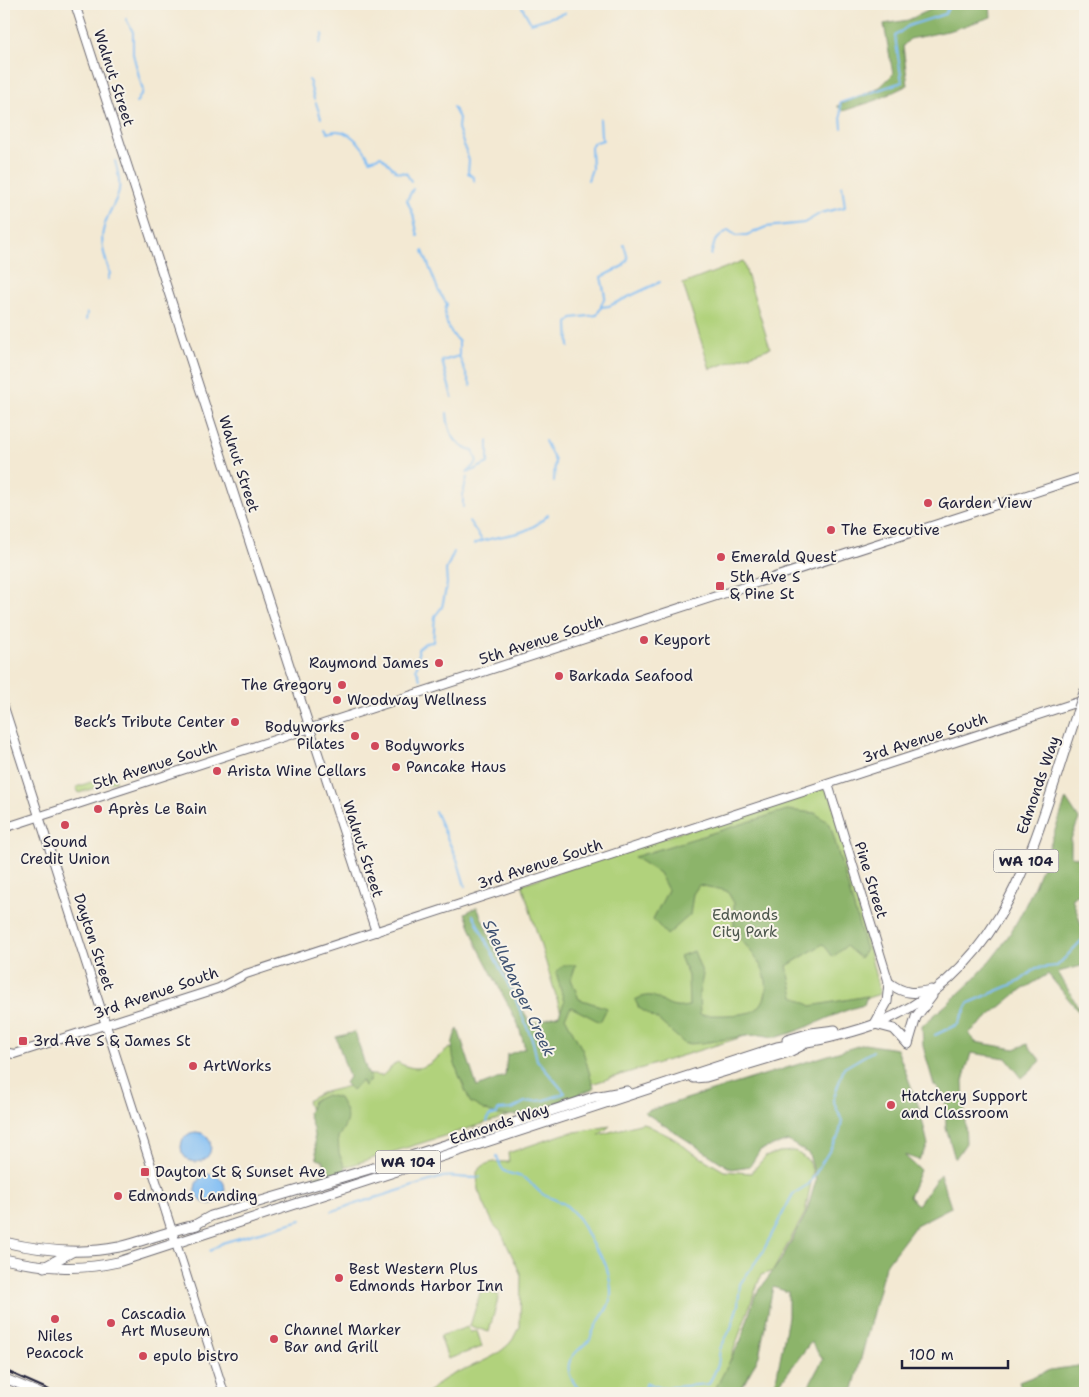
<svg xmlns="http://www.w3.org/2000/svg" width="1089" height="1397" viewBox="0 0 1089 1397" font-family="'Shantell Sans',sans-serif">
<rect width="100%" height="100%" fill="#f7f3e8"/>
<filter id="ink" filterUnits="userSpaceOnUse"><feTurbulence type="fractalNoise" baseFrequency=".02" numOctaves="2"/><feDisplacementMap in="SourceGraphic" scale="10" xChannelSelector="R" yChannelSelector="G"/><feConvolveMatrix kernelMatrix="1 2 1 2 8 2 1 2 1" color-interpolation-filters="sRGB"/></filter>
<filter id="wash" filterUnits="userSpaceOnUse"><feTurbulence type="fractalNoise" baseFrequency=".0096" numOctaves="4" result="noise"/><feDisplacementMap in="SourceGraphic" scale="20" xChannelSelector="R" yChannelSelector="G"/><feGaussianBlur stdDeviation="1.12" result="paint"/><feColorMatrix in="noise" values="0 0 0 0 0 0 0 0 0 0 0 0 0 0 0 0 0 1.4 0 .05"/><feComposite in="paint" operator="in"/></filter>
<g filter="url(#wash)">
<rect width="100%" height="100%" fill="#f3e9d3"/>
<g fill="#b1d27b" stroke="#6a7a5b">
<polygon points="743,261 770,348 710,369 683,284"/>
<polygon points="114,774 116,781 79,793 76,787"/>
<polygon points="828,784 880,994 572,1090 561,1012 522,884"/>
<path d="M 450,1048 L 460,1053 L 475,1093 L 575,1095 L 329,1172 L 307,1101 L 321,1093 L 349,1086 L 364,1074 L 382,1076 L 397,1062 C 423,1076 429,1063 450,1048 Z"/>
<path d="M 643,1123 L 675,1139 L 690,1151 L 724,1171 L 751,1173 L 765,1157 L 779,1152 L 795,1151 L 809,1161 L 813,1172 L 805,1213 L 773,1271 L 761,1275 L 718,1393 L 670,1393 L 650,1386 L 647,1393 L 428,1393 C 447,1372 471,1369 495,1355 C 500,1352 506,1347 510,1343 C 515,1338 515,1332 520,1327 L 521,1275 L 501,1232 L 494,1225 L 485,1206 L 478,1190 L 477,1172 C 486,1160 496,1162 509,1162 L 508,1153 L 564,1134 L 610,1126 L 599,1135 Z"/>
<polygon points="481,1290 499,1295 489,1332 470,1326"/>
<polygon points="468,1327 470,1332 477,1331 482,1347 448,1359 440,1336"/>
</g>
<g fill="#8cb46b" stroke="#576b53">
<polygon points="927,4 990,4 991,17 952,30 910,39 903,46 908,85 877,100 843,111 837,106 880,87 893,74 884,24 908,20 930,10"/>
<path d="M 1066,799 L 1079,819 L 1071,839 L 1071,856 L 1085,859 L 1085,891 L 1072,898 L 1082,927 L 1085,926 L 1085,965 L 1058,972 L 1085,1019 L 1048,974 L 1017,993 L 969,1033 L 975,1042 L 1015,1049 L 1027,1044 L 1041,1061 L 1022,1078 L 1006,1058 L 971,1053 L 963,1081 L 966,1143 L 955,1159 L 946,1127 L 945,1095 L 934,1085 L 923,1046 L 922,1026 C 943,1007 966,989 984,968 C 1027,921 1045,858 1066,799 Z"/>
<path d="M 787,810 L 815,813 L 830,824 L 866,950 L 860,958 L 846,946 L 833,957 L 823,944 L 787,966 L 794,996 L 811,1006 L 867,996 L 864,1005 C 834,1012 808,1030 777,1037 C 771,1038 764,1034 758,1035 C 733,1036 710,1044 685,1044 L 658,1020 L 639,1008 L 635,1000 C 657,988 659,1005 676,1007 C 680,1008 685,1006 689,1006 L 688,976 L 680,956 L 694,951 L 703,975 L 699,994 L 700,1015 C 717,1015 735,1016 751,1012 C 756,1011 762,1004 764,999 C 774,973 750,950 734,932 L 734,903 L 727,891 L 699,885 L 693,894 L 690,915 L 667,935 L 653,919 L 668,890 L 659,873 L 634,857 Z"/>
<path d="M 477,907 L 517,1000 L 531,1024 L 559,1015 L 564,1002 L 556,972 L 563,965 L 576,965 L 571,979 L 579,999 L 607,1008 L 600,1022 L 571,1007 L 565,1017 L 583,1051 L 594,1088 C 570,1098 524,1120 498,1115 C 488,1113 479,1107 470,1102 C 462,1079 443,1051 458,1029 L 477,1087 L 505,1076 L 507,1055 L 525,1048 L 518,1024 L 477,945 L 465,913 Z"/>
<polygon points="355,1032 367,1072 371,1078 364,1087 362,1081 352,1090 345,1083 349,1077 336,1037"/>
<polygon points="864,1044 897,1049 920,1110 928,1145 919,1160 904,1155 920,1170 909,1197 918,1205 940,1174 951,1207 916,1225 885,1266 852,1393 810,1393 808,1387 823,1359 811,1342 774,1391 788,1317 788,1292 773,1287 759,1356 739,1393 713,1393 741,1340 755,1296 781,1260 806,1214 816,1180 809,1154 788,1141 760,1150 750,1166 731,1169 644,1112"/>
<path d="M 326,1095 L 339,1098 C 349,1115 350,1120 338,1137 L 339,1153 L 347,1172 L 312,1185 L 304,1179 L 329,1173 L 323,1161 L 317,1159 L 313,1129 L 308,1113 L 313,1101 Z"/>
<polygon points="1085,1365 1085,1393 1023,1393 1019,1382 1050,1370"/>
</g>
<g fill="#81bef4" stroke="#527098">
<circle cx="196" cy="1147" r="15"/>
<circle cx="210" cy="1189" r="15"/>
</g>
<g fill="none" stroke-linecap="round" stroke-linejoin="round">
<g stroke="#81bef4" stroke-width="2">
<polyline points="522,7 531,23 565,13"/>
<polyline points="126,19 133,32 133,54 143,91 136,103"/>
<polyline points="320,43 323,34"/>
<polyline points="309,80 314,99"/>
<polyline points="316,103 321,118"/>
<polyline points="453,107 459,118 458,128 469,160 468,173 474,178 474,181"/>
<path d="M 325,128 L 328,133 C 346,125 362,144 370,160 L 381,156 L 397,172 L 406,173 L 411,181"/>
<polyline points="842,128 840,103 902,82 895,36 908,26 945,14 950,4"/>
<polyline points="588,180 592,169 591,147 593,143 603,140 601,136 600,119"/>
<polyline points="413,189 407,200 413,214 418,236"/>
<path d="M 423,251 L 439,292 L 447,304 C 441,317 450,333 459,342 L 459,356 L 471,386"/>
<polyline points="711,255 715,241 728,230 737,236 747,235 766,227 804,223 821,213 845,207 842,185"/>
<path d="M 108,279 L 110,273 C 106,261 100,244 103,231 C 111,197 127,202 115,161"/>
<polyline points="601,306 605,296 601,277 623,266 628,259 624,245"/>
<polyline points="86,320 87,313"/>
<polyline points="569,347 568,323 572,318 597,315 601,307 609,306 660,282"/>
<polyline points="452,397 442,361 459,356"/>
<path d="M 447,413 C 448,430 453,447 473,450 L 477,462 L 467,472"/>
<polyline points="545,441 555,461 554,481"/>
<polyline points="469,472 488,463 488,441"/>
<polyline points="463,507 463,494 467,477"/>
<polyline points="469,521 482,540"/>
<path d="M 474,544 C 502,532 523,540 548,515"/>
<polyline points="420,679 416,668 419,661 418,649 425,643 433,642 435,616 442,607 447,584 446,570 454,552"/>
<polyline points="435,811 458,862 465,886"/>
<polyline points="473,915 515,998 533,1042 537,1060 565,1093 545,1100 525,1102 512,1109 498,1110 497,1114 489,1116 487,1122"/>
<polyline points="935,1035 958,1024 969,1003 1020,981 1036,968 1057,966 1085,937"/>
<path d="M 497,1156 C 504,1181 511,1169 527,1180 C 533,1184 537,1191 544,1195 C 553,1200 562,1200 570,1209 C 584,1222 584,1232 594,1247 C 596,1251 599,1253 601,1256 C 607,1263 612,1287 611,1296 C 609,1313 593,1323 590,1340 C 571,1355 559,1366 578,1388 L 577,1393"/>
<path d="M 332,1211 L 443,1177 C 456,1175 467,1180 480,1177"/>
<polyline points="210,1251 222,1243 301,1220"/>
<polyline points="642,1393 647,1383 661,1388 709,1384 718,1365 720,1349 731,1328 738,1305 740,1284 762,1253 793,1194 809,1184 839,1135 842,1121 833,1100 844,1068 873,1051"/>
</g>
</g>
</g>
<g filter="url(#ink)">
<g fill="none" stroke-linecap="round" stroke-linejoin="round">
<defs>
<g id="secondary">
<polyline points="75,4 376,932"/>
<polyline points="4,707 224,1393"/>
<polyline points="828,784 889,983"/>
<polyline points="4,828 1085,476"/>
<polyline points="4,1052 14,1054 219,988 246,974 1084,700"/>
<polyline points="4,1378 40,1393"/>
</g>
<g id="primary">
<path d="M 889,983 C 904,994 913,994 931,990"/>
<polyline points="875,1024 887,1002 889,983"/>
<polyline points="875,1024 894,1029 908,1044"/>
<polyline points="787,1040 811,1033 835,1030"/>
<polyline points="908,1044 916,1017 932,996"/>
<polyline points="694,1078 706,1077 789,1052 803,1045"/>
<polyline points="193,1226 211,1216 383,1165 594,1097 627,1091"/>
<path d="M 4,1242 C 42,1251 80,1255 119,1247 C 145,1241 170,1230 197,1225"/>
<path d="M 4,1259 C 43,1268 78,1271 118,1262 L 777,1047 C 787,1045 796,1044 807,1042 C 824,1040 860,1030 876,1024 C 1011,970 1035,836 1077,713"/>
<polyline points="44,1267 72,1252"/>
</g>
</defs>
<use href="#secondary" stroke="#6b6870" stroke-width="10"/>
<use href="#primary" stroke="#6b6870" stroke-width="11"/>
<use href="#secondary" stroke="#fff" stroke-width="8"/>
<use href="#primary" stroke="#fff" stroke-width="9"/>
<polyline stroke="#22223b" stroke-width="2" points="4,1370 56,1393"/>
<defs>
<polyline id="primary-bridge" points="1077,713 1085,690"/>
</defs>
<use href="#primary-bridge" stroke="#6b6870" stroke-width="11" stroke-linecap="butt"/>
<use href="#primary-bridge" stroke="#fff" stroke-width="9"/>
</g>
</g>
<g fill="#d1495b" stroke="#f7f3e8" stroke-width="2">
<circle cx="928" cy="503" r="5"/>
<circle cx="831" cy="530" r="5"/>
<circle cx="721" cy="557" r="5"/>
<rect x="715" y="581" width="10" height="10" rx="2.5"/>
<circle cx="644" cy="640" r="5"/>
<circle cx="439" cy="663" r="5"/>
<circle cx="559" cy="676" r="5"/>
<circle cx="342" cy="685" r="5"/>
<circle cx="337" cy="700" r="5"/>
<circle cx="235" cy="722" r="5"/>
<circle cx="355" cy="736" r="5"/>
<circle cx="375" cy="746" r="5"/>
<circle cx="396" cy="767" r="5"/>
<circle cx="217" cy="771" r="5"/>
<circle cx="98" cy="809" r="5"/>
<circle cx="65" cy="825" r="5"/>
<rect x="18" y="1036" width="10" height="10" rx="2.5"/>
<circle cx="193" cy="1066" r="5"/>
<circle cx="891" cy="1105" r="5"/>
<rect x="140" y="1167" width="10" height="10" rx="2.5"/>
<circle cx="118" cy="1196" r="5"/>
<circle cx="339" cy="1278" r="5"/>
<circle cx="55" cy="1319" r="5"/>
<circle cx="111" cy="1323" r="5"/>
<circle cx="274" cy="1339" r="5"/>
<circle cx="143" cy="1356" r="5"/>
</g>
<g text-anchor="middle" dominant-baseline="central" stroke-width="4" stroke-linejoin="round" paint-order="stroke">
<g fill="#f7f3e8" stroke="#62616f" stroke-width="1">
<rect x="993.5" y="849.5" width="65" height="23" rx="4"/>
<rect x="375.5" y="1150.5" width="65" height="23" rx="4"/>
</g>
<g font-size="14" font-weight="bold" fill="#22223b">
<text x="1026" y="861">WA 104</text>
<text x="408" y="1162">WA 104</text>
</g>
<g font-size="15" fill="#22223b" stroke="#f7f3e8">
<text transform="translate(114 78) rotate(72)">Walnut Street</text>
<text transform="translate(239 464) rotate(72)">Walnut Street</text>
<text transform="translate(541 640) rotate(-18)">5th Avenue South</text>
<text transform="translate(925 738) rotate(-18)">3rd Avenue South</text>
<text transform="translate(155 765) rotate(-18)">5th Avenue South</text>
<text transform="translate(1038 785) rotate(-71)">Edmonds Way</text>
<text transform="translate(363 849) rotate(72)">Walnut Street</text>
<text transform="translate(540 864) rotate(-18)">3rd Avenue South</text>
<text transform="translate(871 880) rotate(73)">Pine Street</text>
<text transform="translate(94 942) rotate(72)">Dayton Street</text>
<text transform="translate(156 993) rotate(-19)">3rd Avenue South</text>
<text transform="translate(499 1124) rotate(-18)">Edmonds Way</text>
</g>
<g font-size="15" fill="#22223b" stroke="#f7f3e8" text-anchor="start">
<text x="938" y="503">Garden View</text>
<text x="841" y="530">The Executive</text>
<text x="731" y="557">Emerald Quest</text>
<text x="730" y="577">5th Ave S<tspan x="730" dy="17">&amp; Pine St</tspan></text>
<text x="654" y="640">Keyport</text>
<text x="429" y="663" text-anchor="end">Raymond James</text>
<text x="569" y="676">Barkada Seafood</text>
<text x="332" y="685" text-anchor="end">The Gregory</text>
<text x="347" y="700">Woodway Wellness</text>
<text x="225" y="722" text-anchor="end">Beck’s Tribute Center</text>
<text x="345" y="727" text-anchor="end">Bodyworks<tspan x="345" dy="17">Pilates</tspan></text>
<text x="385" y="746">Bodyworks</text>
<text x="406" y="767">Pancake Haus</text>
<text x="227" y="771">Arista Wine Cellars</text>
<text x="108" y="809">Après Le Bain</text>
<text x="65" y="842" text-anchor="middle">Sound<tspan x="65" dy="17">Credit Union</tspan></text>
<text x="33" y="1041">3rd Ave S &amp; James St</text>
<text x="203" y="1066">ArtWorks</text>
<text x="901" y="1096">Hatchery Support<tspan x="901" dy="17">and Classroom</tspan></text>
<text x="155" y="1172">Dayton St &amp; Sunset Ave</text>
<text x="128" y="1196">Edmonds Landing</text>
<text x="349" y="1269">Best Western Plus<tspan x="349" dy="17">Edmonds Harbor Inn</tspan></text>
<text x="121" y="1314">Cascadia<tspan x="121" dy="17">Art Museum</tspan></text>
<text x="284" y="1330">Channel Marker<tspan x="284" dy="17">Bar and Grill</tspan></text>
<text x="55" y="1336" text-anchor="middle">Niles<tspan x="55" dy="17">Peacock</tspan></text>
<text x="153" y="1356">epulo bistro</text>
</g>
<g font-size="15" fill="#4d574e" stroke="#f7f3e8">
<text x="745" y="915">Edmonds<tspan x="745" dy="17">City Park</tspan></text>
</g>
<g font-size="16" font-style="italic" fill="#3e5172" stroke="#f7f3e8">
<text transform="translate(519 988) rotate(65)">Shellabarger Creek</text>
</g>
</g>
<rect width="1089" height="1397" fill="none" stroke="#f7f3e8" stroke-width="20"/>
<path d="M902 1360v8h106v-8" fill="none" stroke="#22223b" stroke-width="2.5"/>
<text x="909" y="1360" font-size="15" fill="#22223b" stroke="#f7f3e8" stroke-width="4" paint-order="stroke">100 m</text>
</svg>
